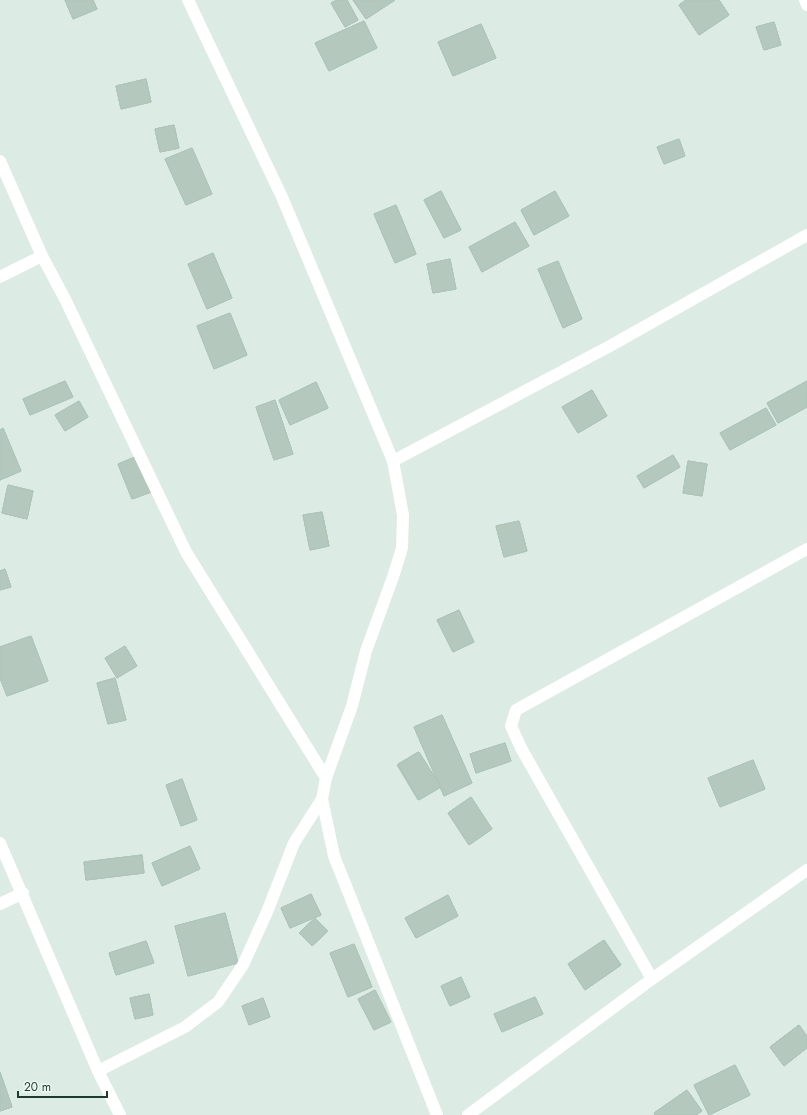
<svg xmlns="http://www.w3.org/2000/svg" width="807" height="1115" viewBox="0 0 807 1115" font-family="Jost,sans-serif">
<rect width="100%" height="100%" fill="#dcebe3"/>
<g fill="#b4c8be" stroke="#aec5b9">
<polygon points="65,0 93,0 97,9 73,19"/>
<polygon points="65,0 93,0 97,9 73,19"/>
<polygon points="65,0 93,0 97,9 73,19"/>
<polygon points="337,0 347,0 358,20 345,27 331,3"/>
<polygon points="337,0 347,0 358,20 345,27 331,3"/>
<polygon points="337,0 347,0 358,20 345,27 331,3"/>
<polygon points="353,0 395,0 366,19"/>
<polygon points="353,0 395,0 366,19"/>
<polygon points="353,0 395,0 366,19"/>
<polygon points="686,0 719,0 729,15 699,35 679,5"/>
<polygon points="686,0 719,0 729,15 699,35 679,5"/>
<polygon points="686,0 719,0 729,15 699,35 679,5"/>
<polygon points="364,21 377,48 329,71 315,43"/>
<polygon points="364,21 377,48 329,71 315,43"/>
<polygon points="364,21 377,48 329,71 315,43"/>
<polygon points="774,22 781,45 764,50 756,27"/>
<polygon points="774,22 781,45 764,50 756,27"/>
<polygon points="774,22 781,45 764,50 756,27"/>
<polygon points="481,24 496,58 453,76 438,42"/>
<polygon points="481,24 496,58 453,76 438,42"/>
<polygon points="481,24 496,58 453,76 438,42"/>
<polygon points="146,79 151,102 121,109 116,86"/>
<polygon points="146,79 151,102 121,109 116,86"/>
<polygon points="146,79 151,102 121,109 116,86"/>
<polygon points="174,125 179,148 160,152 155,129"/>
<polygon points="174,125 179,148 160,152 155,129"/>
<polygon points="174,125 179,148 160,152 155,129"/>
<polygon points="679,139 685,156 664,164 657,147"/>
<polygon points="679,139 685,156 664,164 657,147"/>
<polygon points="679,139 685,156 664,164 657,147"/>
<polygon points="192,148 212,194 186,205 165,159"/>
<polygon points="192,148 212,194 186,205 165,159"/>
<polygon points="192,148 212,194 186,205 165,159"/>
<polygon points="441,191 461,230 444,238 424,200"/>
<polygon points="441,191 461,230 444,238 424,200"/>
<polygon points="441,191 461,230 444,238 424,200"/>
<polygon points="555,191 569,216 534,235 521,210"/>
<polygon points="555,191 569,216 534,235 521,210"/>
<polygon points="555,191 569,216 534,235 521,210"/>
<polygon points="396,205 416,254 395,263 374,214"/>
<polygon points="396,205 416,254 395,263 374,214"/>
<polygon points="396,205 416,254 395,263 374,214"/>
<polygon points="515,222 529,246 482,272 469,247"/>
<polygon points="515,222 529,246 482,272 469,247"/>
<polygon points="515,222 529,246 482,272 469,247"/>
<polygon points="213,253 232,298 207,309 188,264"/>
<polygon points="213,253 232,298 207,309 188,264"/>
<polygon points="213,253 232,298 207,309 188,264"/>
<polygon points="450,259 456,289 433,293 427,264"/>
<polygon points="450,259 456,289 433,293 427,264"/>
<polygon points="450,259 456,289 433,293 427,264"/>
<polygon points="558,261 582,319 563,328 538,269"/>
<polygon points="558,261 582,319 563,328 538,269"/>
<polygon points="558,261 582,319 563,328 538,269"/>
<polygon points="230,313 247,355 214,369 197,326"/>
<polygon points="230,313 247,355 214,369 197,326"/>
<polygon points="230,313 247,355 214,369 197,326"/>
<polygon points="65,381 73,397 30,415 23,399"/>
<polygon points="65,381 73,397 30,415 23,399"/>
<polygon points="65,381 73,397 30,415 23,399"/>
<polygon points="807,381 807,407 778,423 767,403"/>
<polygon points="807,381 807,407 778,423 767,403"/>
<polygon points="807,381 807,407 778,423 767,403"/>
<polygon points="316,382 328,408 290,425 279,400"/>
<polygon points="316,382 328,408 290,425 279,400"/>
<polygon points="316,382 328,408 290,425 279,400"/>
<polygon points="592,390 607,416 578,433 562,407"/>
<polygon points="592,390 607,416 578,433 562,407"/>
<polygon points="592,390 607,416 578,433 562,407"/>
<polygon points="275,400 293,454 274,460 256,407"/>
<polygon points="275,400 293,454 274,460 256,407"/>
<polygon points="275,400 293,454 274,460 256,407"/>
<polygon points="79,401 88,417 65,431 55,415"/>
<polygon points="79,401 88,417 65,431 55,415"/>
<polygon points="79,401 88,417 65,431 55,415"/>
<polygon points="766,408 776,425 730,450 720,433"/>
<polygon points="766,408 776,425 730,450 720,433"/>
<polygon points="766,408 776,425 730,450 720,433"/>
<polygon points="3,428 21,471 0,480 0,430"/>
<polygon points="3,428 21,471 0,480 0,430"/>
<polygon points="3,428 21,471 0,480 0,430"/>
<polygon points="140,455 154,491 132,499 118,464"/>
<polygon points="140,455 154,491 132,499 118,464"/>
<polygon points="140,455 154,491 132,499 118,464"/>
<polygon points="673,455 680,467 644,488 637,476"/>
<polygon points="673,455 680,467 644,488 637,476"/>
<polygon points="673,455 680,467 644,488 637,476"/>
<polygon points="688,461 707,464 702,496 683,493"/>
<polygon points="688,461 707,464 702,496 683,493"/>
<polygon points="688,461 707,464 702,496 683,493"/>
<polygon points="8,485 33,491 27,519 2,513"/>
<polygon points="8,485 33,491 27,519 2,513"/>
<polygon points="8,485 33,491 27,519 2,513"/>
<polygon points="322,512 329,546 310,550 303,515"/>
<polygon points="322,512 329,546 310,550 303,515"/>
<polygon points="322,512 329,546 310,550 303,515"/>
<polygon points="519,521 527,551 504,557 496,526"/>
<polygon points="519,521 527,551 504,557 496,526"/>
<polygon points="519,521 527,551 504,557 496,526"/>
<polygon points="5,569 11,587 0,590 0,571"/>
<polygon points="5,569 11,587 0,590 0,571"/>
<polygon points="5,569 11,587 0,590 0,571"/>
<polygon points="459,610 474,642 453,652 437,620"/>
<polygon points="459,610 474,642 453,652 437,620"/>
<polygon points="459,610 474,642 453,652 437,620"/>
<polygon points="31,636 48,681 7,696 0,678 0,647"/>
<polygon points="31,636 48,681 7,696 0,678 0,647"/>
<polygon points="31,636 48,681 7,696 0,678 0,647"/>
<polygon points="125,646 137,666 117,678 105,658"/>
<polygon points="125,646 137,666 117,678 105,658"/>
<polygon points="125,646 137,666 117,678 105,658"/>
<polygon points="115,678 126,720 108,724 97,683"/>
<polygon points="115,678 126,720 108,724 97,683"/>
<polygon points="115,678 126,720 108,724 97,683"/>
<polygon points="442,715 472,783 444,796 414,727"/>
<polygon points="442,715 472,783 444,796 414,727"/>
<polygon points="442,715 472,783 444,796 414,727"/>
<polygon points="505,743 511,761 476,773 470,754"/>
<polygon points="505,743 511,761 476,773 470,754"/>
<polygon points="505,743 511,761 476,773 470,754"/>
<polygon points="418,752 439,788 418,800 397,765"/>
<polygon points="419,752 441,787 419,800 398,764"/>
<polygon points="419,752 441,787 419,800 398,764"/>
<polygon points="753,760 765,789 720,807 708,778"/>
<polygon points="753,760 765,789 720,807 708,778"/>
<polygon points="753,760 765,789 720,807 708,778"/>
<polygon points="182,779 197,820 181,826 166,785"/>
<polygon points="182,779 197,820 181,826 166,785"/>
<polygon points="182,779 197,820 181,826 166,785"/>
<polygon points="471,797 492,829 469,845 448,813"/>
<polygon points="471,797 492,829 469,845 448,813"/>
<polygon points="471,797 492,829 469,845 448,813"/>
<polygon points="190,846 200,869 162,886 152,863"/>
<polygon points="190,846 200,869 162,886 152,863"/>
<polygon points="190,846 200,869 162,886 152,863"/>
<polygon points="142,855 144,873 86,880 84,862"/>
<polygon points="142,855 144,873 86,880 84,862"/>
<polygon points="142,855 144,873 86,880 84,862"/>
<polygon points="311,894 321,915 290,928 281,908"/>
<polygon points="311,894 321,915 290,928 281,908"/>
<polygon points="311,894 321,915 290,928 281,908"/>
<polygon points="448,895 458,916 416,938 405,918"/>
<polygon points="448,895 458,916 416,938 405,918"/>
<polygon points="448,895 458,916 416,938 405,918"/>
<polygon points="225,913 238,963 188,976 175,926"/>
<polygon points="225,913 238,963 188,976 175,926"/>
<polygon points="225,913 238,963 188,976 175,926"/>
<polygon points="315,918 328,931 312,946 299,933"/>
<polygon points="315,918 328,931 312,946 299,933"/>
<polygon points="315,918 328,931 312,946 299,933"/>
<polygon points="604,940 621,965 585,990 568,964"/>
<polygon points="604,940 621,965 585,990 568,964"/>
<polygon points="604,940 621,965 585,990 568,964"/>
<polygon points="146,941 154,963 116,975 109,953"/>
<polygon points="146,941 154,963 116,975 109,953"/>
<polygon points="146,941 154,963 116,975 109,953"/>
<polygon points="354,944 372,987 348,997 330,953"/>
<polygon points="354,944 372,987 348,997 330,953"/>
<polygon points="354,944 372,987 348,997 330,953"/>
<polygon points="461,977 470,997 450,1006 441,986"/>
<polygon points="461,977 470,997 450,1006 441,986"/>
<polygon points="461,977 470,997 450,1006 441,986"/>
<polygon points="375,990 391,1022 374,1030 358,999"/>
<polygon points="375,990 391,1022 374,1030 358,999"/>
<polygon points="375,990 391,1022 374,1030 358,999"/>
<polygon points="149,994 153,1015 135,1019 130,998"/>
<polygon points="149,994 153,1015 135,1019 130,998"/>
<polygon points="149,994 153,1015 135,1019 130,998"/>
<polygon points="535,997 543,1014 502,1032 494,1014"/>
<polygon points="535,997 543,1014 502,1032 494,1014"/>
<polygon points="535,997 543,1014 502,1032 494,1014"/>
<polygon points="263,998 270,1017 249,1025 242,1006"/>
<polygon points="263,998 270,1017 249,1025 242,1006"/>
<polygon points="263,998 270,1017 249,1025 242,1006"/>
<polygon points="799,1025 807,1038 807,1047 784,1066 770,1047"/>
<polygon points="799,1025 807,1036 807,1048 784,1066 770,1047"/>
<polygon points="799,1025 807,1036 807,1048 784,1066 770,1047"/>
<polygon points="735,1065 750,1095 709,1115 694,1085"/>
<polygon points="735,1065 750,1095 709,1115 694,1085"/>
<polygon points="735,1065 750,1095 709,1115 694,1085"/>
<polygon points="0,1072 12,1107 0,1111"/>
<polygon points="0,1072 12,1107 0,1111"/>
<polygon points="0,1072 12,1107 0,1111"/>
<polygon points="687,1090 702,1111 696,1115 655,1115 654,1113"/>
<polygon points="687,1090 702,1111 696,1115 655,1115 654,1113"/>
<polygon points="687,1090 702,1111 696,1115 655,1115 654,1113"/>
</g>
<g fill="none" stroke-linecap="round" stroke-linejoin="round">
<g stroke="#fff" stroke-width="12">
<polyline points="188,0 282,197 393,461 403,515 402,548 393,577 366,651 352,706 326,778 322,799 334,856 437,1115"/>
<polyline points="805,0 807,5"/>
<polyline points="0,161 42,256 65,299 186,552 326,778"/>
<polyline points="0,277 42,256"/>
<polyline points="393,461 610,346 807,235"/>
<polyline points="0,843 98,1071 120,1115"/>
<polyline points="0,904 23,893"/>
<polyline points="652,979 521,748 511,726 516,710 807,549"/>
<polyline points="98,1071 185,1027 218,1002 243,965 267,912 294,843 322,799"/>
<polyline points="468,1115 652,979 807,870"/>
</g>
</g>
<path d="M18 1091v6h89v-6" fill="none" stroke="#1d3b30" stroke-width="2"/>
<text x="24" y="1091" font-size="12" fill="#1d3b30" stroke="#edf7f1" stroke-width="3" paint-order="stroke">20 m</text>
</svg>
